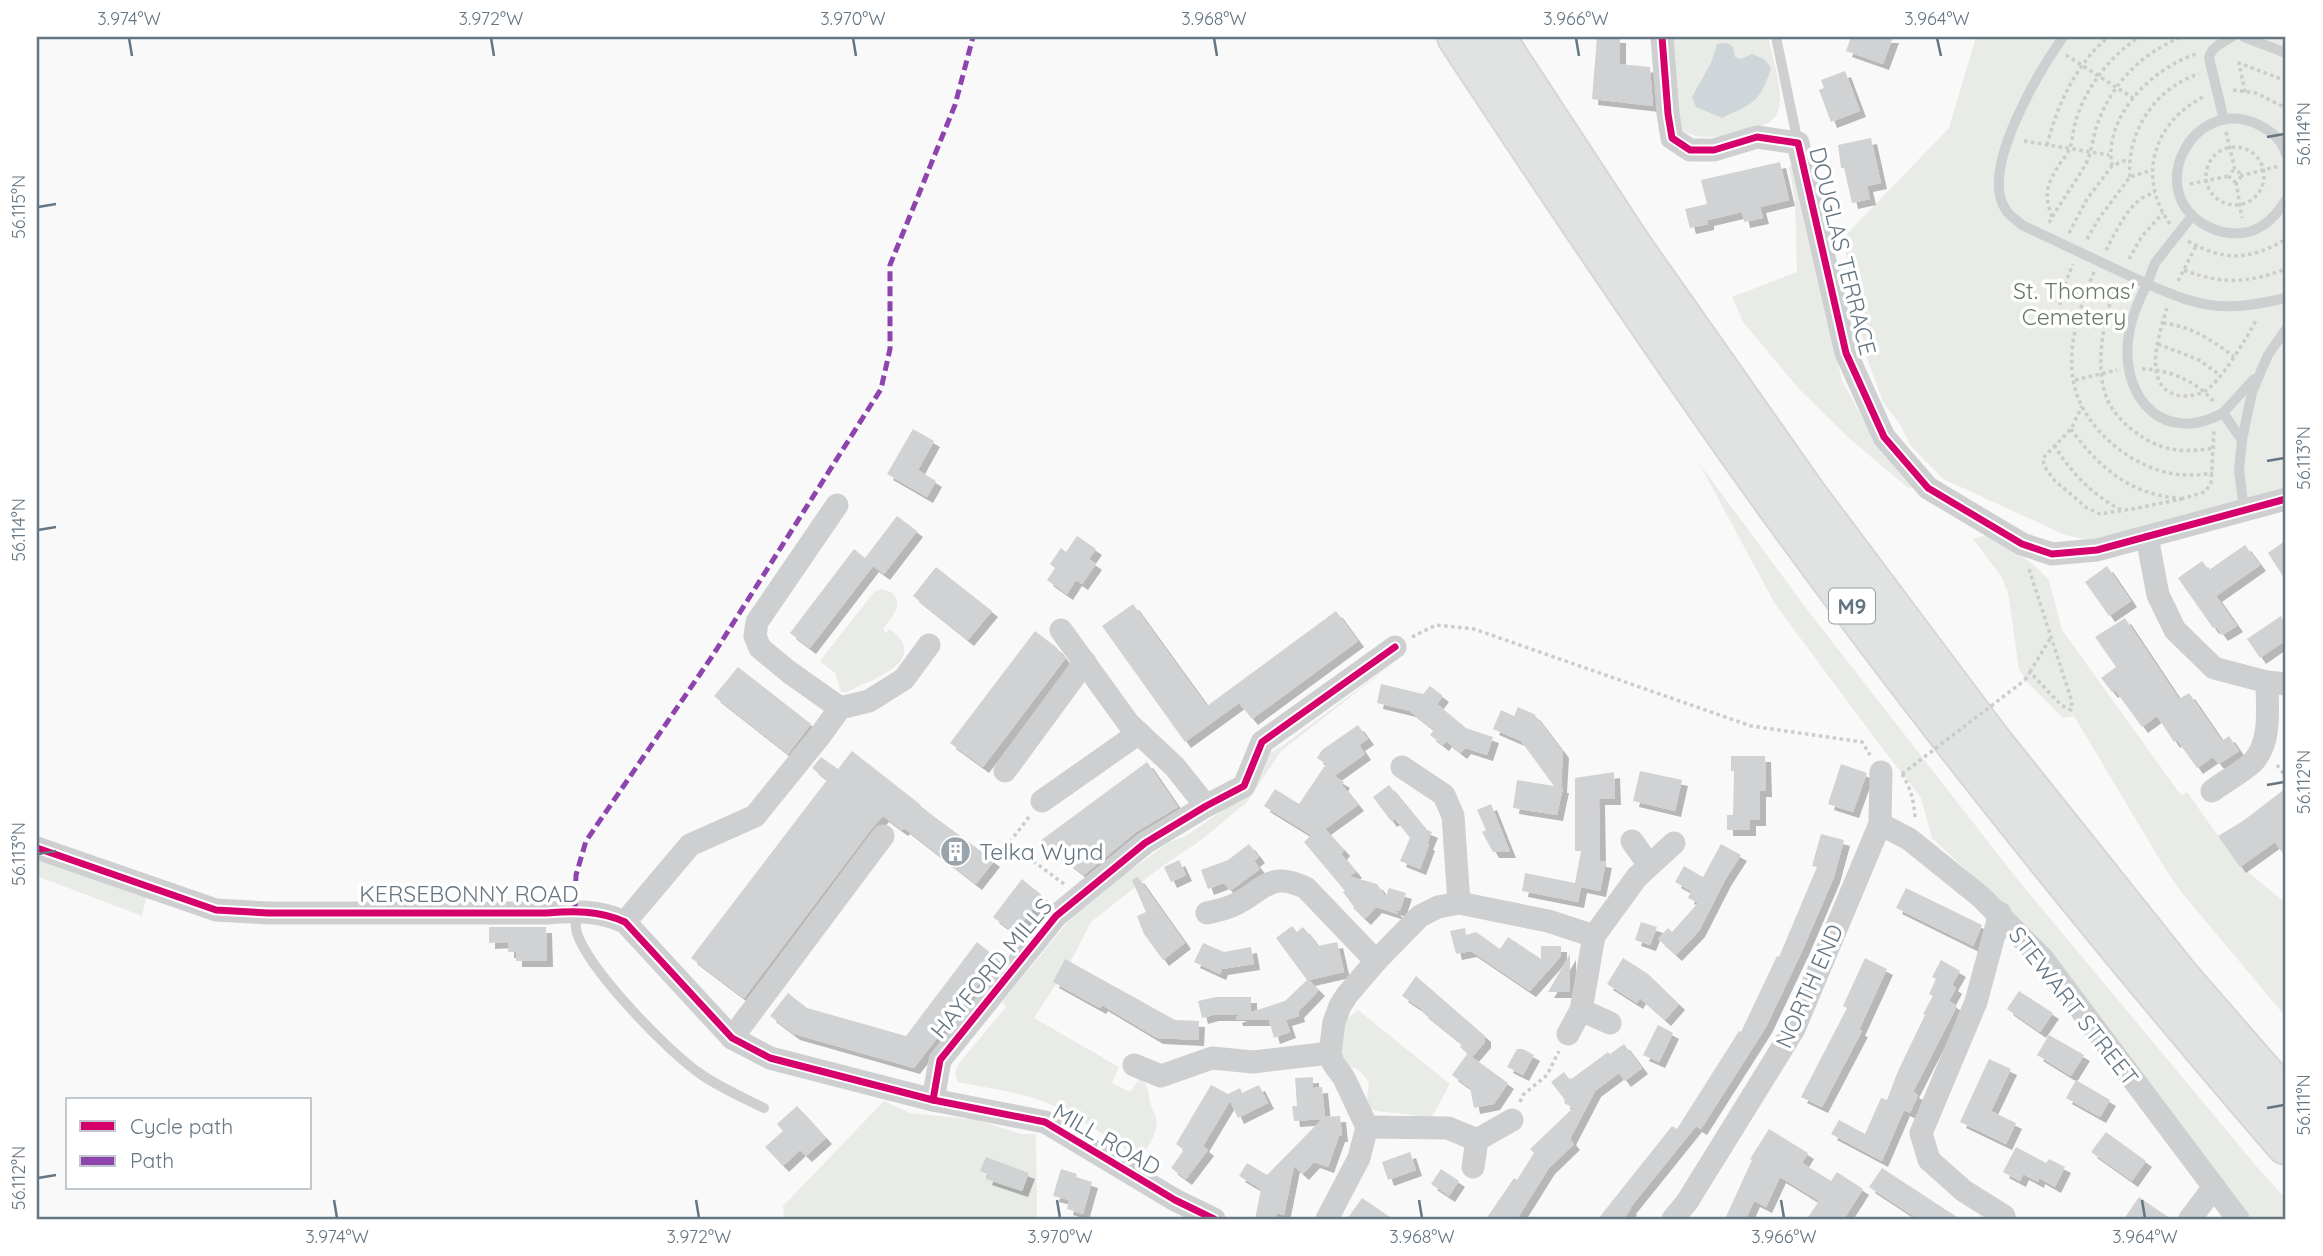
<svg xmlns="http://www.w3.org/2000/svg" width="2323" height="1256" viewBox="0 0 2323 1256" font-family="Quicksand,sans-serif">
<defs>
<filter id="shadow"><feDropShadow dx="6" dy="6" stdDeviation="0" flood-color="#0004"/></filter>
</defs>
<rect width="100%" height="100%" fill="#f9f9f9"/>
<g fill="#e8ebe6">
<path d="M 1671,37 L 1768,37 C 1772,56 1787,98 1776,116 C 1765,132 1692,147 1682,128 C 1669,105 1672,63 1671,37 Z"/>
<polygon points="1976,37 2286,37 2286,490 2094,542 2063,534 1943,479 1911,446 1899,423 1883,402 1866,356 1843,238 1949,128"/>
<polygon points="1789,166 1794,166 1842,381 1868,427 1918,490 1907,487 1851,440 1800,390 1743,322 1732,297 1797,272 1795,200"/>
<polygon points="1699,463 1809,612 2014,875 2257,1167 2286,1199 2286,1219 2247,1219 2018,918 1932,838 1921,798 1876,740 1775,604"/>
<polygon points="1987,535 2032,563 2049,580 2062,630 2181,795 2187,792 2238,864 2286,903 2286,1017 2182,893 2166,870 2074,716 2063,718 2030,685 2019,670 2008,592 2001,576 1973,539"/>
<path d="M 882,589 L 893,593 C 903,608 892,616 883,629 L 886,633 L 890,629 C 926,656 886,675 861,685 C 853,688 849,693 841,692 L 835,673 L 820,661 L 874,592 Z"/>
<path d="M 1400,658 L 1281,751 L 1247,802 L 1201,840 L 1157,870 L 1091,922 L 1071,961 L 1034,1018 L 1119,1067 L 1112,1083 L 1130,1092 L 1140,1078 C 1149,1086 1148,1091 1150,1102 C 1151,1108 1155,1113 1156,1118 C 1160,1132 1147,1147 1140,1159 C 1109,1139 1077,1114 1042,1101 C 1015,1091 986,1088 958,1082 C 953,1074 956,1069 960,1062 L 1006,1007 L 1002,1002 L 1067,923 L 1120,878 L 1120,873 L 1127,867 L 1134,868 L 1168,843 L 1186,836 L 1223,810 L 1268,752 L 1274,751 L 1282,746 Z"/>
<polygon points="37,854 147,894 142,916 37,876"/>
<path d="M 1358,1010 L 1450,1084 L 1431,1118 C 1419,1117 1408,1114 1396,1113 C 1370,1111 1364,1112 1369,1082 L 1358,1069 L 1344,1065 C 1339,1051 1342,1034 1346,1020 Z"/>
<polygon points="884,1101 910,1113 977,1120 1021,1134 1036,1134 1037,1219 784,1219 783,1206"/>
</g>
<path fill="#ced6d9" d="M 1727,43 L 1733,47 L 1735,57 L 1741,59 L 1752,54 L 1764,59 L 1771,68 C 1760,103 1753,103 1722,118 L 1696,107 L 1692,97 L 1711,63 L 1717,44 Z"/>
<g fill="#d0d2d3" filter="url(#shadow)">
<polygon points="1597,37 1620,37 1620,64 1650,67 1653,106 1592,99"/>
<polygon points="1851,37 1893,37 1883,64 1846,51"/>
<polygon points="1845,71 1860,111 1831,122 1819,90 1824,88 1821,80"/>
<polygon points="1871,138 1881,183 1867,186 1870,199 1852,203 1844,168 1841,168 1838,145"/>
<polygon points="1780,162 1789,200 1760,207 1763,218 1744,222 1742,212 1708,220 1708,224 1690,228 1685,209 1707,204 1701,180"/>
<polygon points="913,429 934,441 918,470 936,481 927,497 887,474"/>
<polygon points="897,516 917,531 884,574 873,566 810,648 790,633 854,549 865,558"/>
<polygon points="1077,536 1096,549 1089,559 1096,564 1082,584 1076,580 1067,594 1047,580 1055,568 1050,564 1061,548 1066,552"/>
<polygon points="2286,540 2286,581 2268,553"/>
<polygon points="2245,545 2260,565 2216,596 2237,626 2222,635 2216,627 2213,628 2178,578 2202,561 2209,570"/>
<polygon points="2107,566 2131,601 2109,616 2085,582"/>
<polygon points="936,567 992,611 968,640 913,596"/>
<polygon points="1133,604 1207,706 1336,611 1358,641 1252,719 1239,703 1185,742 1102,626"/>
<polygon points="2281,616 2286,625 2286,640 2260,658 2247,639"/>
<polygon points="2125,618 2179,699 2189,693 2222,741 2229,736 2239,751 2219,764 2213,757 2197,768 2177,740 2174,742 2157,716 2142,727 2115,690 2112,692 2101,678 2116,667 2095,637"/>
<polygon points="1035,631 1056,647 1065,659 983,767 950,743"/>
<polygon points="738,667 811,724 788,754 714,696"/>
<polygon points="1381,684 1423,694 1430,686 1443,696 1437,704 1466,728 1493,737 1487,755 1465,748 1461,753 1446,741 1443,745 1430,735 1434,730 1410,711 1377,703"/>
<polygon points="1518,707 1534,714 1563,752 1561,787 1563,787 1557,815 1513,808 1517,780 1554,786 1521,741 1493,729 1501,710 1514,716"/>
<polygon points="1358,725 1368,739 1359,745 1365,754 1334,776 1344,782 1342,785 1358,805 1325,829 1344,850 1341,854 1356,872 1349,876 1377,884 1386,897 1389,888 1406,893 1400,911 1394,909 1398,914 1376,907 1365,919 1353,908 1354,907 1343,892 1345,891 1304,842 1311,835 1264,806 1275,789 1299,804 1326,764 1317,758 1322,750"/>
<polygon points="852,751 921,805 920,806 994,861 976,884 904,828 902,830 883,816 872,828 744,998 691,958 827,780 812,768 821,757 838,769"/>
<polygon points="1731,756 1765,756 1766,791 1760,791 1760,820 1750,820 1750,830 1727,830 1727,815 1733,815 1734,771 1731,771"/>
<polygon points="1147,762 1178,807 1136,832 1084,875 1040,841"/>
<polygon points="1841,764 1867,773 1853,812 1828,804"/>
<polygon points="1640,771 1682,780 1675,811 1633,801"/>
<polygon points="1614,772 1615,799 1599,799 1600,861 1606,862 1600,891 1581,887 1578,902 1522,891 1525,873 1575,883 1581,851 1575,851 1575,778"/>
<polygon points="1389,785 1425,829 1432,832 1427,844 1429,845 1420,869 1400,861 1410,838 1395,819 1391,821 1373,797"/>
<polygon points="2286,788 2286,858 2275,842 2240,867 2218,836 2243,821"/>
<polygon points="1491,804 1508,847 1510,852 1493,852 1482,832 1486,830 1477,810"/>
<polygon points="1821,834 1844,840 1834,877 1803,949 1766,1027 1701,1129 1696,1126 1630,1208 1631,1209 1623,1219 1598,1219 1672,1126 1677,1129 1739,1031 1741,1032 1777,956 1779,957 1817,867 1812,866"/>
<polygon points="1249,844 1259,857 1254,861 1260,869 1230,891 1224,883 1208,889 1201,870 1228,860"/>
<polygon points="1721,844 1741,855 1725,880 1699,931 1676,955 1658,939 1668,928 1672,932 1698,903 1688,898 1691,891 1675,882 1684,866 1703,877"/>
<polygon points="1179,860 1186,875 1171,882 1164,867"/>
<polygon points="1138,877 1185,943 1163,960 1144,934 1137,916 1146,912 1132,880"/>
<polygon points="1022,879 1043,896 1014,933 993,917"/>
<polygon points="1906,888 1982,925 1973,946 1896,908"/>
<polygon points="1641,922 1657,927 1650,945 1635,940"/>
<polygon points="1292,926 1297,932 1303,927 1318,946 1337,942 1344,972 1309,980 1319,990 1298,1012 1299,1016 1286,1020 1290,1032 1274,1038 1269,1020 1237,1020 1236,1017 1241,1015 1213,1015 1202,1018 1198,1001 1216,997 1251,997 1251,1012 1285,1001 1307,980 1276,938"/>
<polygon points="489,927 546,927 547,961 516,961 516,952 508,952 508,942 489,943"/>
<polygon points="1465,928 1466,935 1476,932 1500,949 1508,937 1541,959 1541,946 1561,946 1561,956 1530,991 1471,951 1456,954 1450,931"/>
<polygon points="977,942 998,959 914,1068 794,1034 770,1016 788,993 807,1008 906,1036"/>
<polygon points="1203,943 1224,952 1251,947 1254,964 1222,969 1220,974 1194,962"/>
<polygon points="1570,954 1570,992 1548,992"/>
<polygon points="1623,958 1648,974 1679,1004 1665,1020 1640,998 1637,1003 1607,984"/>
<polygon points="1865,958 1887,969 1859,1030 1862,1031 1822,1107 1801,1097 1847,1008 1843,1006"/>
<polygon points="1065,959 1175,1020 1199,1021 1198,1040 1157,1038 1102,1005 1100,1008 1053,982"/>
<polygon points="1941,960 1960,971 1952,985 1956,988 1949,1001 1957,1006 1913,1092 1918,1095 1910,1113 1904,1110 1882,1161 1831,1134 1839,1120 1865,1134 1881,1098 1887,1100 1898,1071 1925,1015 1923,1014 1933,996 1929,994 1936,979 1932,977"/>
<polygon points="1416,976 1485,1036 1485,1042 1472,1057 1508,1083 1494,1104 1474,1108 1470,1088 1452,1075 1467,1054 1471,1057 1460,1047 1462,1044 1422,1012 1423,1010 1402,996"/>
<polygon points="2019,991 2053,1013 2040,1032 2007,1009"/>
<polygon points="1658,1025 1673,1033 1659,1062 1643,1055"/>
<polygon points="2049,1035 2084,1055 2071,1076 2037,1055"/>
<polygon points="1624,1044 1642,1068 1625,1081 1619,1073 1595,1091 1570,1139 1574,1144 1549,1168 1517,1219 1486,1219 1514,1178 1517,1180 1534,1153 1530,1149 1573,1108 1564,1103 1565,1100 1551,1082 1564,1072 1570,1080 1608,1052 1610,1054"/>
<polygon points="1517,1049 1523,1049 1534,1055 1523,1075 1507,1067"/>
<polygon points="1989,1059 2011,1069 1991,1111 2016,1123 2006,1144 1960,1122"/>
<polygon points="1313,1077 1313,1088 1322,1087 1325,1117 1340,1116 1342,1136 1339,1136 1328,1167 1314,1162 1303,1174 1294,1166 1284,1215 1277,1213 1276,1219 1255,1219 1261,1189 1239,1176 1247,1163 1267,1175 1322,1119 1294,1121 1292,1106 1297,1106 1295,1078"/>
<polygon points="2076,1080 2110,1100 2100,1117 2066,1098"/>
<polygon points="1211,1085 1228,1094 1240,1088 1242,1093 1259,1085 1268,1103 1238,1118 1230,1101 1203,1146 1208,1150 1186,1179 1171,1168 1184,1150 1176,1144"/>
<polygon points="797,1106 826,1138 806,1156 800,1150 783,1166 765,1147 783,1131 777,1124"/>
<polygon points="1769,1129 1808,1153 1802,1163 1831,1181 1837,1172 1863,1189 1844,1219 1807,1219 1819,1201 1780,1177 1766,1207 1754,1201 1746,1219 1725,1219 1752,1160 1750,1159"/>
<polygon points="2106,1132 2146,1161 2132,1181 2091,1152"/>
<polygon points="2016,1147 2046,1163 2049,1159 2065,1167 2055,1187 2039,1178 2038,1182 2023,1174 2020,1181 2003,1172"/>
<polygon points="1410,1152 1416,1170 1388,1180 1382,1162"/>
<polygon points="986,1157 1029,1173 1022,1191 986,1179 988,1174 980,1171"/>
<polygon points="1882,1168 1960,1219 1918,1219 1869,1187"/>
<polygon points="1061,1169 1077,1174 1076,1177 1092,1182 1083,1214 1067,1209 1069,1200 1053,1196"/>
<polygon points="1441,1169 1459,1181 1449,1196 1431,1184"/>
<polygon points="2139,1197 2171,1219 2124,1219"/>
<polygon points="1362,1198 1393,1219 1347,1219"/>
</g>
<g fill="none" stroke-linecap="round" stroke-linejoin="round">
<defs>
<g id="highway">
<path d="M 1457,37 C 1563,198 1670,358 1783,514 C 1941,732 2110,941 2286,1145"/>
<polyline points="1495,37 1632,246 1807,495 1990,739 2180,977 2286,1099"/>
</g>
</defs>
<use href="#highway" stroke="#d5d6d6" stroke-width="42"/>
<g stroke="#cbcccd" stroke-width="3.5" stroke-dasharray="3.5 3.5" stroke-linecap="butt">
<polyline points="2066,55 2133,98"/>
<polyline points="2233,90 2256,93 2286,108"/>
<polyline points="2245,92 2239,63 2286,81"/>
<polyline points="2226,132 2235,170"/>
<polyline points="2024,141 2109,155"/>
<path d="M 2047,145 C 2058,103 2075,66 2108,37"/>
<circle cx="2235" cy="176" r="29"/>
<path d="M 2112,166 C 2103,117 2152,68 2196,54"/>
<circle cx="2235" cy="176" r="5.5"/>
<polyline points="2240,176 2279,166"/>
<path d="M 2130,177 C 2126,132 2156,87 2199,74"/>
<polyline points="2236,182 2242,218"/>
<polyline points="2190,184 2229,176"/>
<path d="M 2052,217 C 2043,192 2047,184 2061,162 C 2064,158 2068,153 2070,148 C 2073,139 2073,127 2077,117 C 2088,84 2111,56 2139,37"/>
<path d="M 2049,223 C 2060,203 2074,184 2086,164 C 2091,153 2093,139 2096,128 C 2110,85 2141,53 2182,37"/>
<path d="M 2170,224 C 2136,177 2154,121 2205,96"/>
<polyline points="2069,233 2087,199 2112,166 2128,159"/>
<polyline points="2087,239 2100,217 2130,177 2152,170"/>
<path d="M 2188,241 C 2224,262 2251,260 2286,239"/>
<path d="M 2106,250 C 2117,231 2130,197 2155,193"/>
<polyline points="2129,259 2142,236 2163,213"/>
<path d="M 2184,270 C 2223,285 2247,283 2286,269"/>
<path d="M 2094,272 C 2079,308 2064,354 2076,392 C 2089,433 2134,468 2175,474 C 2188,476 2201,475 2213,473"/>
<polyline points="2178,281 2196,246"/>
<path d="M 2116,284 C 2105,317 2094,362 2106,396 C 2114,420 2147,445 2171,449 C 2185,452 2201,450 2215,448"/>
<polyline points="2060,305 2062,291 2073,264"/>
<path d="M 2167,308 C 2160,332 2141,384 2176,395 C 2184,397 2195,396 2203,392 C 2220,384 2247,337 2257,319"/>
<path d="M 2163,323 C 2190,326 2213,340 2234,357"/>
<polyline points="2158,344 2199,360 2220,375"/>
<path d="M 2142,369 C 2169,369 2198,382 2215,403"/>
<polyline points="2075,380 2117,370"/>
<path d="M 2071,429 C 2089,455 2117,483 2148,492 C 2158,496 2170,497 2181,499 L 2138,508 L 2100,514 L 2087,508 L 2055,481 L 2044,466 L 2043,458 L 2071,429 L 2082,406"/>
<path d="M 2054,445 C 2071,473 2092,494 2121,510"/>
<polyline points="2181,499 2205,492 2211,483 2214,430"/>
<polyline points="1412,637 1436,625 1474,629 1751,726 1862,742 1870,755"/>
<polyline points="2030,672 2051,637"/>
<polyline points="2025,680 2030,672 2061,705 2071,710 2072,702 2029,569"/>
<polyline points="2277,765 2286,777"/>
<path d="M 1902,774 C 1911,789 1914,801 1915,818"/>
<polyline points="1029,817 1009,843 1064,884"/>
<polyline points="1520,1102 1523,1095 1547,1075 1559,1051"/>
</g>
<g stroke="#cecfd0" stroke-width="10">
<polyline points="1776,37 1798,143"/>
<path d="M 2063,37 C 2040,70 1978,171 2006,210 C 2009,216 2017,220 2022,225 L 2147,284 C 2138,302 2130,320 2128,341 C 2122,400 2165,445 2223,413 L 2242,440"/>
<polyline points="2244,37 2286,53"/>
<path d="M 2224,120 L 2209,58 C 2211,47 2223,42 2232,37"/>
<path d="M 2286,154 C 2282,140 2270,130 2257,124 C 2194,95 2143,190 2205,225 C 2213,229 2220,233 2230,233 C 2256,236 2273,221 2286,200"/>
<path d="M 2192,216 L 2155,263 L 2147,284 C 2205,309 2224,312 2286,298"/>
<polyline points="2223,413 2254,379"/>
<polyline points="2244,510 2239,470 2242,440 2252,392 2268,355 2286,329"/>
<path d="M 575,911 C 576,918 575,926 577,933 C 589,970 668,1052 702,1075 C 721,1088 744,1098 764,1108"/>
</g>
<g stroke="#cecfd0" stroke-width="23">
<polyline points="1662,37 1668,114 1672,138 1690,150 1714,150 1757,137 1798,143 1846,353 1884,437 1928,488 2022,544 2052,554 2097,550 2286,499"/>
<polyline points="837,505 757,622 755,636 760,648 789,672 840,708"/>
<polyline points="2147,537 2158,595 2175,630 2214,668 2267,682 2286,684"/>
<polyline points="1061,630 1129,724 1175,767 1206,806"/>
<polyline points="1402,767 1444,795 1453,816 1459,903"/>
<polyline points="1005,771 1085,662"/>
<path d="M 2212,791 C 2225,781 2241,773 2253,762 C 2272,742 2267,707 2267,682"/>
<polyline points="1042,801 1139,733"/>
<polyline points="1880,824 1909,839 1981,897 2042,958 2238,1219"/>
<polyline points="1632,841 1649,865"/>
<path d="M 37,848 L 216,910 L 268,913 L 546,913 C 573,911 599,910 625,922 L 732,1038 L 770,1058 L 933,1100 L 1045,1122 L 1175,1200 L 1214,1219"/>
<path d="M 1207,913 C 1216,911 1226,909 1234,905 C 1265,890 1269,870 1306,888 L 1376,961"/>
<polyline points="2000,913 1976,1002 1921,1133 1929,1160 1964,1191 2004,1216"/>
<polyline points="625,922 690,845 755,816 819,737 840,708 869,701 904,679 929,645"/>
<polyline points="1581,1010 1610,1023"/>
<polyline points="1568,1034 1581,1010 1594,936 1637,877 1674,843"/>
<polyline points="732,1038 883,836"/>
<polyline points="1134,1065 1161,1076 1212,1058 1253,1062 1330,1053"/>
<polyline points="933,1100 940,1060 1056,916 1145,843 1206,806 1244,786 1262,742 1395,647"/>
<polyline points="1367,1127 1448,1128 1477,1140 1512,1120"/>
<polyline points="1473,1167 1477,1140"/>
<polyline points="1327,1219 1359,1158 1367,1127 1344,1078 1333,1063 1330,1053 1334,1022 1340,1006 1347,995 1376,961 1420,916 1438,907 1459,903 1548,921 1594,936"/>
<polyline points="1673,1219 1687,1202 1794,1029 1880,824 1881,772"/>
<polyline points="2190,1219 2214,1187"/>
</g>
<use href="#highway" stroke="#e1e2e2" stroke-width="38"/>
<polyline stroke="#cbcccd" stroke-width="3.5" stroke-dasharray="3.5 3.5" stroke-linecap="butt" points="1902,774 2025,680"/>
<polyline stroke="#8e44ad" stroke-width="5" stroke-dasharray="10 5" stroke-linecap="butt" points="575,911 576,875 586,841 713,655 881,389 890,349 890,265 955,105 973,37"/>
<defs>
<g id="cycleway">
<polyline points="1662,37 1668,114 1672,138 1690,150 1714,150 1757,137 1798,143 1846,353 1884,437 1928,488 2022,544 2052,554 2097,550 2286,499"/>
<path d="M 37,848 L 216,910 L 268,913 L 546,913 C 573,911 599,910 625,922 L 732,1038 L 770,1058 L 933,1100 L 1045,1122 L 1175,1200 L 1214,1219"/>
<polyline points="933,1100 940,1060 1056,916 1145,843 1206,806 1244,786 1262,742 1395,647"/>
</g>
</defs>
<use href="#cycleway" stroke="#fff" stroke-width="11"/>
<use href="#cycleway" stroke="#d6006c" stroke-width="7"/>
</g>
<path fill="none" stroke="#657683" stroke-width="2.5" d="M 129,38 L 132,56M 491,38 L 494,56M 853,38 L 856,56M 1214,38 L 1217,56M 1576,38 L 1579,56M 1937,38 L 1941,56M 2267,137 L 2284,134M 38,207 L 56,204M 2267,461 L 2284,458M 38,530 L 56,527M 2267,785 L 2284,782M 38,854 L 56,851M 2267,1108 L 2284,1105M 38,1178 L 56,1175M 334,1200 L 337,1218M 696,1200 L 699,1218M 1057,1200 L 1060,1218M 1419,1200 L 1422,1218M 1781,1200 L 1784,1218M 2142,1200 L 2145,1218"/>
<defs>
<symbol id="building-disc" viewBox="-11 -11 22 22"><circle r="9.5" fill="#99a4ac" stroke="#fff"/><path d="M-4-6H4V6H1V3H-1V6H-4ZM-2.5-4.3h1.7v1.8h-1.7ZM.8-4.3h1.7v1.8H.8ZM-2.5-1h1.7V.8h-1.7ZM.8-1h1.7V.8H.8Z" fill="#fff"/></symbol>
</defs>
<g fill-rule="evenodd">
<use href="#building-disc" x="938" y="834" width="35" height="35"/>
</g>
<g text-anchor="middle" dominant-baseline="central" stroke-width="7" stroke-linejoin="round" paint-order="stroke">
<rect fill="#fff" stroke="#939fa8" stroke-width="2" x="1829" y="588.5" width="46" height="35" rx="5"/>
<g font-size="21" font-weight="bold" fill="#657683">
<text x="1852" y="606">M9</text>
</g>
<g font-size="23" fill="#657683" stroke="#fff">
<text transform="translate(1843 251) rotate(76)">DOUGLAS TERRACE</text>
<text x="469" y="893">KERSEBONNY ROAD</text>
<text transform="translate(991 968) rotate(-50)">HAYFORD MILLS</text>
<text transform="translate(1809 986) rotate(-66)">NORTH END</text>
<text transform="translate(2074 1006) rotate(52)">STEWART STREET</text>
<text transform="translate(1107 1139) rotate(30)">MILL ROAD</text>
</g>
<g font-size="23" fill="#687a64" stroke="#fff">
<text x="2074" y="290">St. Thomas'<tspan x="2074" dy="26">Cemetery</tspan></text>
</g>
<g font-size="23" fill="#657683" stroke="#fff" text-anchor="start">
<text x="979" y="851">Telka Wynd</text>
</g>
</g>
<rect width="2323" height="1256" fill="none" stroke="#ffffff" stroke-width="77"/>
<rect x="66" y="1098" width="245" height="91" fill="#ffffff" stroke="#c1c8cd" stroke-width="2"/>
<rect x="80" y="1121" width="35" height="10" fill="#d6006c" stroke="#c1c8cd" stroke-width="2"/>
<text x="130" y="1134" font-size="21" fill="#657683">Cycle path</text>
<rect x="80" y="1156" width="35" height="10" fill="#8e44ad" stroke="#c1c8cd" stroke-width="2"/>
<text x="130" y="1168" font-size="21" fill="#657683">Path</text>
<rect x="38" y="38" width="2246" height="1180" fill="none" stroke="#657683" stroke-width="2.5"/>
<g font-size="18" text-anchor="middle" fill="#657683">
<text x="129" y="25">3.974°W</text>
<text x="491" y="25">3.972°W</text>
<text x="853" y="25">3.970°W</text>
<text x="1214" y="25">3.968°W</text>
<text x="1576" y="25">3.966°W</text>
<text x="1937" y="25">3.964°W</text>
<text transform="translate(2304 134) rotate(-90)" y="6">56.114°N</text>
<text transform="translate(19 207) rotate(-90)" y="6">56.115°N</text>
<text transform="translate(2304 458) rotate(-90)" y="6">56.113°N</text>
<text transform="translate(19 530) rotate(-90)" y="6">56.114°N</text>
<text transform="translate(2304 782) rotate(-90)" y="6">56.112°N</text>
<text transform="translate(19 854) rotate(-90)" y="6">56.113°N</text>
<text transform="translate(2304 1105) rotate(-90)" y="6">56.111°N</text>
<text transform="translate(19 1178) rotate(-90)" y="6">56.112°N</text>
<text x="337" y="1243">3.974°W</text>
<text x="699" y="1243">3.972°W</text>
<text x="1060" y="1243">3.970°W</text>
<text x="1422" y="1243">3.968°W</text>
<text x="1784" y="1243">3.966°W</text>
<text x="2145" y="1243">3.964°W</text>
</g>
</svg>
